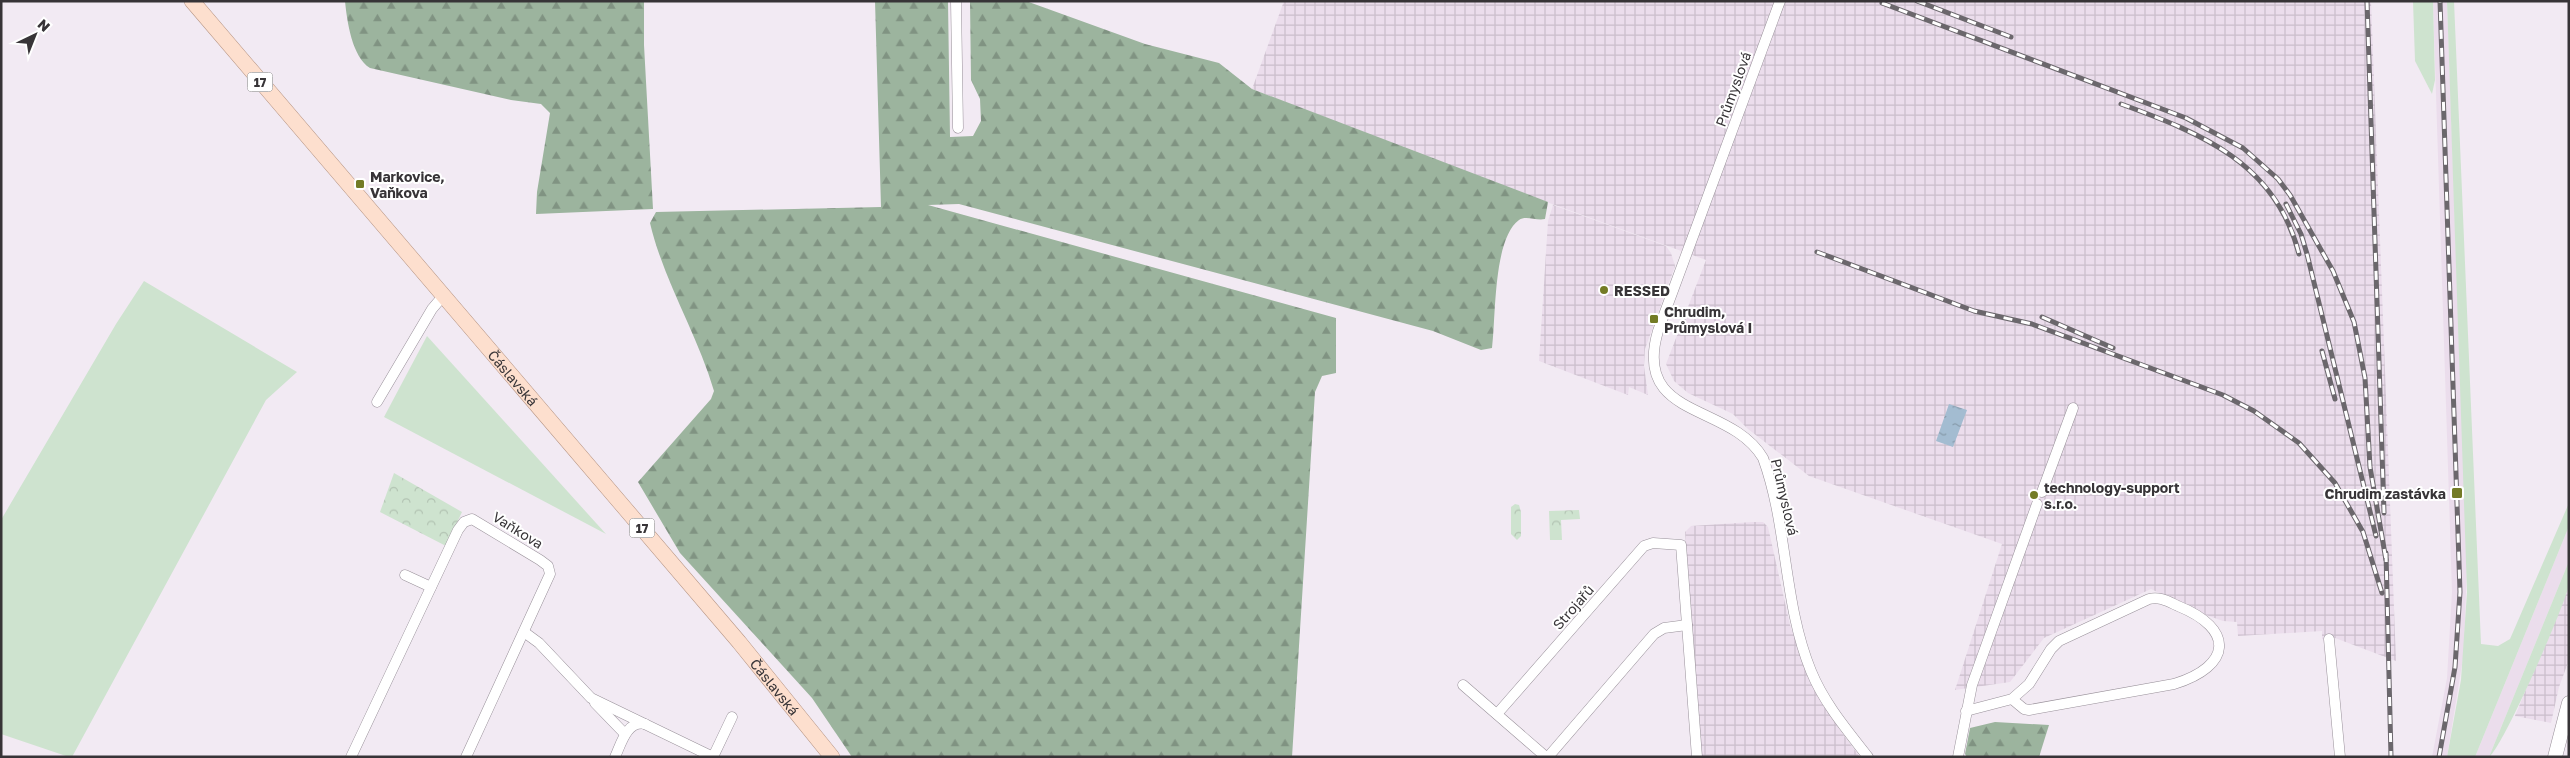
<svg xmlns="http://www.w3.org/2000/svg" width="2570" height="758" viewBox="0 0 2570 758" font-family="'Golos Text',sans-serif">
<defs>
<pattern id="industrial-grid" width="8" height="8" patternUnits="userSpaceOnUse" patternTransform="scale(1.25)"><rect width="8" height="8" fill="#ebddec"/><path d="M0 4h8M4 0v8" fill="none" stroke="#cabecb"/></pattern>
<pattern id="forest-firs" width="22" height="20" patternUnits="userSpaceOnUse" patternTransform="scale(1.25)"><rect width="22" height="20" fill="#9cb49e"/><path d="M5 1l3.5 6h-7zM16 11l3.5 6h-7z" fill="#809382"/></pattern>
<pattern id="park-crowns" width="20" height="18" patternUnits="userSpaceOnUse" patternTransform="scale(1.25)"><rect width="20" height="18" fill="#cee3cf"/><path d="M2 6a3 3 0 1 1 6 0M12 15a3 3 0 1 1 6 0" fill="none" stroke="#b2c3b2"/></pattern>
<pattern id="water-ripples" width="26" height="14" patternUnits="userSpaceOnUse" patternTransform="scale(1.25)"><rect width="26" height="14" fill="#a3bcd1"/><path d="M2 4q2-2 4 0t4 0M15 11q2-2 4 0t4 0" fill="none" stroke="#869aaa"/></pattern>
</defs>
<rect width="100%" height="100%" fill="#f2eaf3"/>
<g fill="url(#industrial-grid)">
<polygon points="1284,1 2371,1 2396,661 2335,638 2322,639 2322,631 2238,636 2237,622 2223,621 2203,614 2151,589 2044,638 2010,682 1955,690 2002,544 1809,476 1748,429 1733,414 1688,393 1674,381 1666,364 1706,260 1445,165 1252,89"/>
<polygon points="1553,205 1666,246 1671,253 1675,266 1645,349 1644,366 1648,395 1629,387 1628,395 1539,361 1548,221"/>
<polygon points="1753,522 1763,522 1768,527 1790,625 1812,686 1839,729 1860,757 1701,757 1685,532 1691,526"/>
<polygon points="2569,585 2569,660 2559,687 2551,723 2515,716"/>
</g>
<g fill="#ebddec">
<polygon points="2433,1 2447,1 2467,560 2464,652 2447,757 2432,757 2447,678 2452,592"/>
<polygon points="2569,526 2569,561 2489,757 2475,757"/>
</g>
<g fill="#cee3cf">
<polygon points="2413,1 2433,1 2435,80 2432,94 2415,61"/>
<polygon points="2447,1 2454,1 2481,644 2498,646 2510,639 2569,503 2569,526 2475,757 2447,757 2461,680 2467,592"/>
<polygon points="144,281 297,372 266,400 72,757 69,757 1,734 1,520 116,324"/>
<polygon points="427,336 606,534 384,417"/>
<path d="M 2569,561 C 2569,568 2570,576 2569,584 C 2566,604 2502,749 2489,757 Z"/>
</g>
<g fill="url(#forest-firs)">
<path d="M 345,1 L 644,1 L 644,45 L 653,209 L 536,214 L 537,192 L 550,113 L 541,104 L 511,100 L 370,68 C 352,57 347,21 345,1 Z"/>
<path d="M 875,1 L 948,1 L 950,137 L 973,136 L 981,121 L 980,99 L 971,80 L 970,1 L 1026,1 L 1145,44 L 1219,63 L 1252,89 L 1548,202 L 1545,219 C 1536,221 1526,215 1519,220 C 1493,239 1496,317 1492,348 L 1481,350 L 1433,331 L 959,204 L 928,205 L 1336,318 L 1336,373 L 1322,376 L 1315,392 L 1292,757 L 852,757 L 812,698 L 680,553 L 638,482 L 711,399 L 714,391 C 697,333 664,282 650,223 L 656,212 L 881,207 Z"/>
<polygon points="1995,722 2049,725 2039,757 1967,757 1965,754 1970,728"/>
</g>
<g fill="url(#park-crowns)">
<polygon points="394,473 462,512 446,546 380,512"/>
<polygon points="1515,504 1519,505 1521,512 1521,536 1517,540 1511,534 1511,507"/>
<polygon points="1579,510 1580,519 1561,520 1562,540 1550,540 1549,511"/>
</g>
<polygon fill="url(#water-ripples)" points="1949,404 1967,410 1953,447 1936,441"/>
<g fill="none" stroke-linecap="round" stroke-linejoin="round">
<defs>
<g id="minor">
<polyline points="956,1 958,128"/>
<path d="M 1780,1 L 1658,331 C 1632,420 1730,402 1763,458 C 1788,526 1783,603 1811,671 C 1824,703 1847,730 1868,757"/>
<polyline points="377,402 432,309 443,296"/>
<polyline points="2042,492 2073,408"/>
<polyline points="405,575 431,587"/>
<polyline points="524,632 539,643 591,698 713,757 732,717"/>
<polyline points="2329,639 2340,757"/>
<polyline points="1463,685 1546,757"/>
<polyline points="595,703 625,734"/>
<path d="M 1966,711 L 2012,699 L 2024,709 L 2029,710 L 2174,684 C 2232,666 2235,629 2178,606 C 2169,602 2160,596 2149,599 L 2059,641 L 2051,649 L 2029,684 L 2012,699"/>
<polyline points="1497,714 1644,546 1653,543 1681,545 1697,757"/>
<polyline points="351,757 458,530 464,522 472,519 540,560 548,566 550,574 466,757"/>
<path d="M 615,757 C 621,744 627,720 645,724"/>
<polyline points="1548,757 1654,634 1664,628 1687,625"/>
<polyline points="1958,757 1972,685 2037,504"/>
</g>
<polyline id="secondary" points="2555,757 2569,703"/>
<g id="primary">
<path id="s1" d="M 192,1 L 739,642 L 832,757"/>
</g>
</defs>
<use href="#minor" stroke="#989099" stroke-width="11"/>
<use href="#secondary" stroke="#989099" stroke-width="15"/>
<use href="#primary" stroke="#b69584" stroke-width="16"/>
<use href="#minor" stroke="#fff" stroke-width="10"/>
<use href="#secondary" stroke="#fff" stroke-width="14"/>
<use href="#primary" stroke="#fddfce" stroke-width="15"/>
<defs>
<g id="rail">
<polyline points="1917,1 2011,37"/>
<polyline points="2367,1 2384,513"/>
<polyline points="1882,3 2186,118 2243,148 2278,179 2290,195 2333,271 2354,322 2365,378 2370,467 2386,560"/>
<path d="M 2121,104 C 2201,133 2276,163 2299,254"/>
<polyline points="2286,204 2301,234 2307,254 2376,536"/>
<polyline points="1817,252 1974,311 2032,324 2223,395 2254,411 2299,443 2335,483 2363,532 2382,593"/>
<polyline points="2042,317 2113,348"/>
<polyline points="2322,351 2335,399"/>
<polyline points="2386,553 2391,757"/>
<polyline points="2439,757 2455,667 2460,592 2440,1"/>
</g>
</defs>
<use href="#rail" stroke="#6b676c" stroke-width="5"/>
<use href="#rail" stroke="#fff" stroke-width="3" stroke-dasharray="9" stroke-linecap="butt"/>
</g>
<g fill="#737b25" stroke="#fff" stroke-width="2">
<rect x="355" y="179" width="10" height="10" rx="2.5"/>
<circle cx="1604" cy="290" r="5"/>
<rect x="1649" y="314" width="10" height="10" rx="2.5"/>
<rect x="2451" y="487" width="12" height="12" rx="2.5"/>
<circle cx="2034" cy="495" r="5"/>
</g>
<g text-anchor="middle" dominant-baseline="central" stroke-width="4" stroke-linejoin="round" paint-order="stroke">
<g fill="#fff" stroke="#737173" stroke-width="1">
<rect x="247.5" y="72.5" width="25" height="19" rx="4"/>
<rect x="629.5" y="518.5" width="25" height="19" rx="4"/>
</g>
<g font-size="12" font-weight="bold" fill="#373437">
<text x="260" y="82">17</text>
<text x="642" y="528">17</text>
</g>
<g font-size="14" fill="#373437" stroke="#fff">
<text transform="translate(1733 89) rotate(-70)">Průmyslová</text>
<text stroke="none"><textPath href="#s1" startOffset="495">Čáslavská</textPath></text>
<text transform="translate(1785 497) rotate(77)">Průmyslová</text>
<text transform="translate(518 530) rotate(32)">Vaňkova</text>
<text transform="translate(1573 607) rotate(-49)">Strojařů</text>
<text stroke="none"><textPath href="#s1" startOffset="900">Čáslavská</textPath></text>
</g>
<g font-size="14" font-weight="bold" fill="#373437" stroke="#fff" text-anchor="start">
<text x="370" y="176">Markovice,<tspan x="370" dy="16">Vaňkova</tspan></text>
<text x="1614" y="290">RESSED</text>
<text x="1664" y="311">Chrudim,<tspan x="1664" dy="16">Průmyslová I</tspan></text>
<text x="2044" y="487">technology-support<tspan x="2044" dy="16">s.r.o.</tspan></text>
<text x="2446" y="493" text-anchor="end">Chrudim zastávka</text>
</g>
</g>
<rect width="2570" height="758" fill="none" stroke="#373437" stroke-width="5"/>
<g transform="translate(35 35) rotate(43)" stroke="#ffffff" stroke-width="4" paint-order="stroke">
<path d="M0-4L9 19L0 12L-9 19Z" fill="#373437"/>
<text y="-8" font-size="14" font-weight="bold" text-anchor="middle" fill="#373437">N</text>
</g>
</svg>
